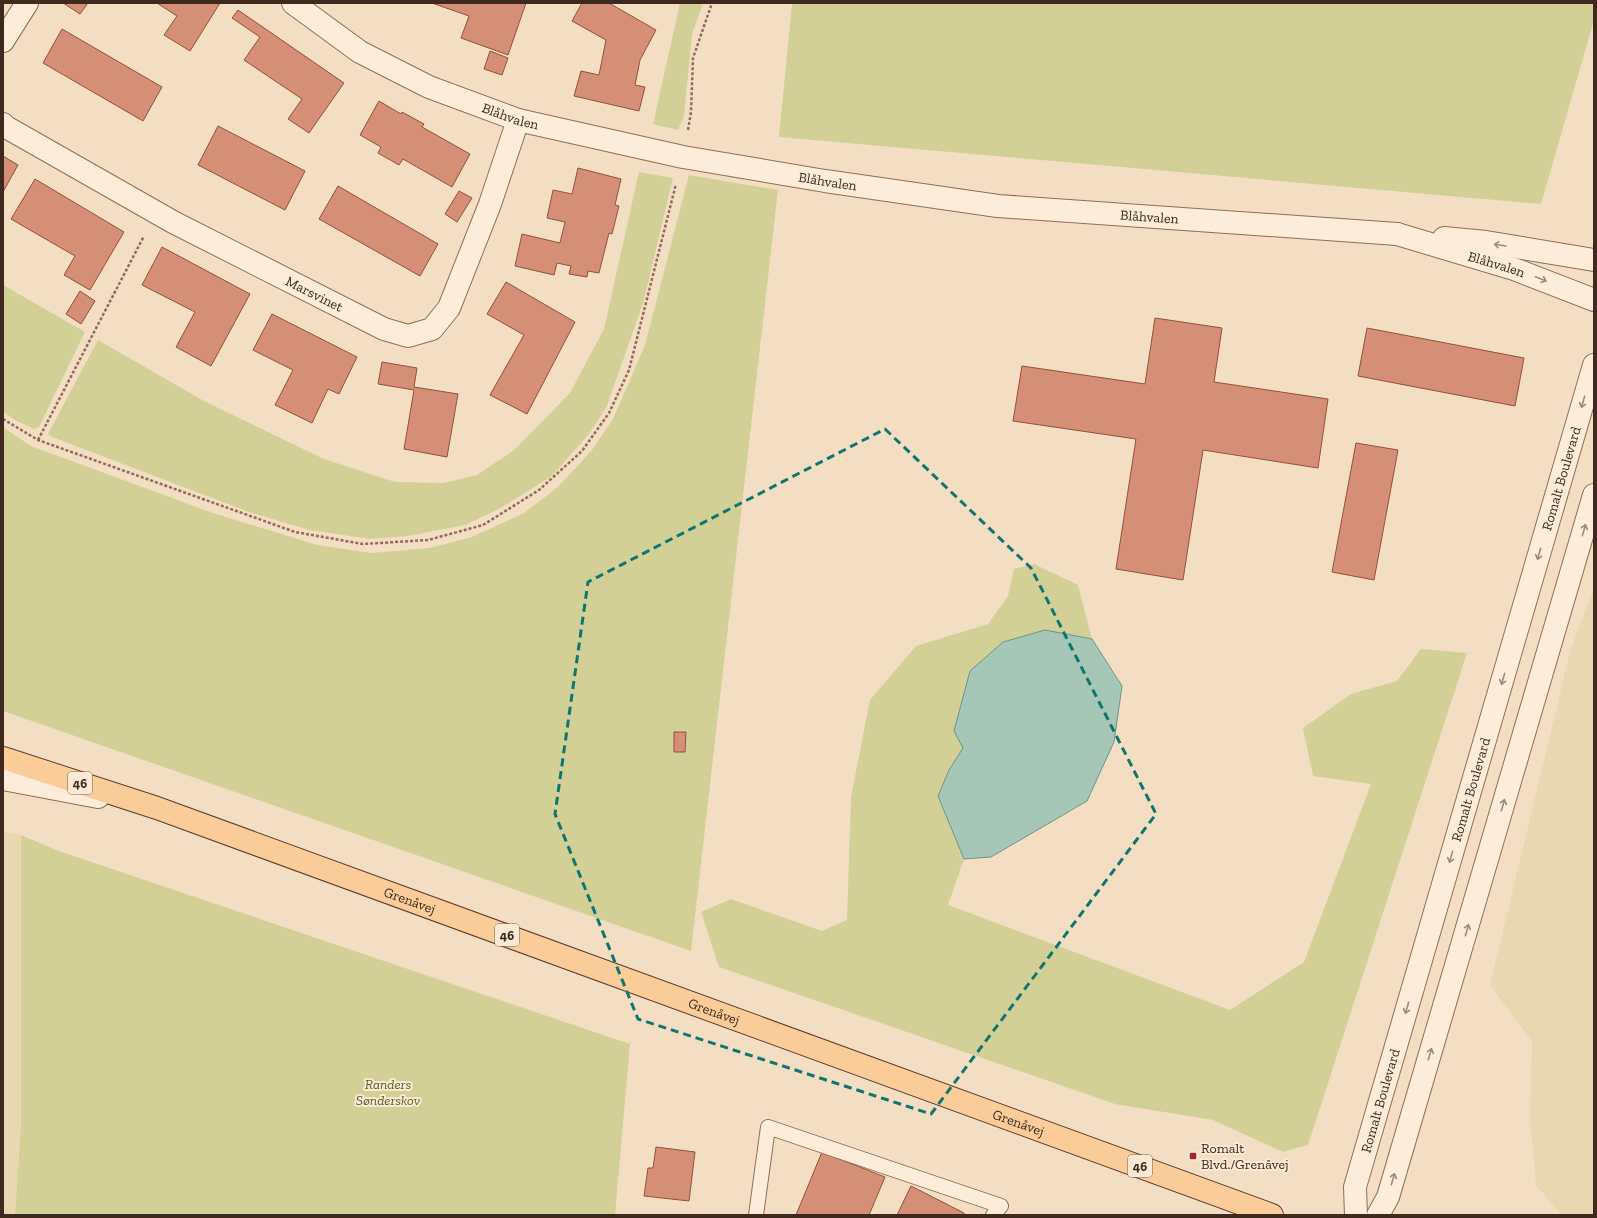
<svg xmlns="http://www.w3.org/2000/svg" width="1597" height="1218" viewBox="0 0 1597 1218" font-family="'Zilla Slab',serif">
<rect width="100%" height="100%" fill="#f3dec4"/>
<g fill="#e9d7b1">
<polygon points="1594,588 1594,1215 1561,1215 1536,1185 1530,1119 1532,1041 1490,985 1571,648"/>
<polygon points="3,831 21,835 21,1127 15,1215 3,1215"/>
</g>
<g fill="#d3d097">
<polygon points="680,3 703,3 692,34 684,116 678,130 653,124"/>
<polygon points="792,3 1594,3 1594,20 1541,204 779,137"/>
<polygon points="639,172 673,178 644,300 607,406 589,434 552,476 499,509 465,525 408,536 370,539 309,530 249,512 52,437 48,434 98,340 204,401 324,459 395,482 444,483 477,475 513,451 570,393 604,329"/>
<polygon points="689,175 778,190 691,951 3,711 3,427 31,446 213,513 317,545 371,553 430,548 472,537 524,513 558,487 592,450 613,419 645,345"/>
<polygon points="3,285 85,332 39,427 34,429 13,419 3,411"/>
<path d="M 1034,564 L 1078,585 L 1092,639 L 1045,630 C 1008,683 964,737 938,796 L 964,859 L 948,905 L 1230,1010 L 1304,962 L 1371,784 L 1313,776 L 1303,728 L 1351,694 L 1397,681 L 1421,649 L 1467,653 L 1308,1145 L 1283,1152 L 1213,1120 L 1115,1104 L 719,967 L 701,912 L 731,899 L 822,931 L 847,920 L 851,797 L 870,700 L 916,646 L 988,624 L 1008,596 L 1014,569 Z"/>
<polygon points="21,835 56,850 630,1044 615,1215 15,1215 21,1127"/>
</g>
<polygon fill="#a6c6b8" stroke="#6c9584" points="1045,630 1092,639 1122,686 1114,742 1087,801 991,857 964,859 938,796 949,770 963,748 954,731 970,671 1003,642"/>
<g fill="#d58f76" stroke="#92503b">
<polygon points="63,3 88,3 80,14"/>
<polygon points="157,3 220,3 190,51 164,35 177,16"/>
<polygon points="432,3 526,3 508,55 461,38 469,16"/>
<polygon points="582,3 609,3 656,30 640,60 635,85 645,87 639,111 574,96 581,71 599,75 606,40 572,21"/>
<polygon points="238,10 344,83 309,133 288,119 302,99 244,60 260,37 232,18"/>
<polygon points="62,29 162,87 143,121 43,63"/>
<polygon points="490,51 508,58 502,75 484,69"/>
<polygon points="379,101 401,114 402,112 424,124 422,127 470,154 452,187 403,159 399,165 378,153 381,147 360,135"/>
<polygon points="218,126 305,171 285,210 198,165"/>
<polygon points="3,156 18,165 3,192"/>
<polygon points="578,168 621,179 615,205 619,206 612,234 609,233 599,273 588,271 587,277 569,274 571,266 557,263 554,275 515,266 522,234 560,243 565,222 547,218 553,190 572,194"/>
<polygon points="35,179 124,232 90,290 64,275 75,256 11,219"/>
<polygon points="338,186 438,244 420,276 319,219"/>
<polygon points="459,191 472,198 457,222 445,214"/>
<polygon points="162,247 250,294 211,366 176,347 195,312 142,285"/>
<polygon points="506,282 575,322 527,414 490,395 524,335 487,314"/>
<polygon points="80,291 95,301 81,324 66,314"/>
<polygon points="272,314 357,357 339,394 328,389 312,423 275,405 293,370 253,350"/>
<polygon points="1155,318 1222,328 1214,382 1328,399 1318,468 1203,450 1183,580 1116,569 1136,439 1013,421 1022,366 1145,384"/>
<polygon points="1367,328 1524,358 1515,406 1358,376"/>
<polygon points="382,362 417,368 414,387 458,394 447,457 404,449 414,390 378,384"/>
<polygon points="1356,443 1398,450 1374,580 1332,572"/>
<polygon points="674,732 686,732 685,752 674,752"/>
<polygon points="656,1147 695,1152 689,1201 644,1196 648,1168 653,1168"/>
<polygon points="822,1152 885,1177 869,1215 796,1215"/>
<polygon points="911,1186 964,1213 964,1215 897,1215"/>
</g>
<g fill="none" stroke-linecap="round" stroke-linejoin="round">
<defs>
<polyline id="service" points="756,1215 768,1127 1001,1206 993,1215"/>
<g id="minor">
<path id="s1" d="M 293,3 L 360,52 L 429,87 L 518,120 L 683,157 L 825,181 L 998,206 L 1397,234"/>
<polyline points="3,41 27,3"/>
<path id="s2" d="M 3,124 L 6,127 L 173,222 L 384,329 L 408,336 L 432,329 L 449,308 L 490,204 L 518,120"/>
</g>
<g id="tertiary">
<path id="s3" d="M 1397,234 L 1514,269 L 1594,300"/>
<polyline points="1444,238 1486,242 1594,260"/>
<polyline points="3,779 98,797"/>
<path id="s4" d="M 1356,1215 L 1355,1187 L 1594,365"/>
<polyline points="1378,1215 1388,1197 1594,495"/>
</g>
<g id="primary">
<path id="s5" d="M 3,758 L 157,808 L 1272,1215"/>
</g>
</defs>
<use href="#service" stroke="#906d58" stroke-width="16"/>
<use href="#minor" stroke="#906d58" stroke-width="24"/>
<use href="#tertiary" stroke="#906d58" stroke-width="24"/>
<use href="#primary" stroke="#5e3c2d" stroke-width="24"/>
<g stroke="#906d58" stroke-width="2.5" stroke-dasharray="3 2" stroke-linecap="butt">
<polyline points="688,130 691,112 693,58 712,3"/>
<polyline points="3,419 38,440 295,532 363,544 428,540 483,525 539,490 582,451 609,413 629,370 676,184"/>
<polyline points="38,440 144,236"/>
</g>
<use href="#service" stroke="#fcecd9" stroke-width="14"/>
<use href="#minor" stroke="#fcecd9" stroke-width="22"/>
<use href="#tertiary" stroke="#fcecd9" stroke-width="22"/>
<use href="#primary" stroke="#f9cc99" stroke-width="22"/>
</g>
<defs><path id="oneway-shaft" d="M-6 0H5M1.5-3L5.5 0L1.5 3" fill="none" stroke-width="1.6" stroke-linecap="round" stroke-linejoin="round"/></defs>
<g stroke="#9e8a7c">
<use href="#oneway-shaft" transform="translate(1500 245) rotate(-171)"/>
<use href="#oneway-shaft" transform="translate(1541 279) rotate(22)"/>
<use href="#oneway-shaft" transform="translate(1583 402) rotate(106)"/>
<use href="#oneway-shaft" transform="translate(1584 530) rotate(-74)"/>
<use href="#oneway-shaft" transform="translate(1539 554) rotate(106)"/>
<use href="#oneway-shaft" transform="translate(1503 679) rotate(106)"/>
<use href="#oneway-shaft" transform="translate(1503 805) rotate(-74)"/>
<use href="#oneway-shaft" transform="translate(1451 857) rotate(106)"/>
<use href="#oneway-shaft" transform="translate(1467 930) rotate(-74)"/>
<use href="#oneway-shaft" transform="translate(1407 1008) rotate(106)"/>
<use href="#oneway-shaft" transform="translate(1430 1054) rotate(-74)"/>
<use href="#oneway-shaft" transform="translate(1393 1179) rotate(-74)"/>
</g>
<path fill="none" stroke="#0f766e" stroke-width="3" stroke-dasharray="8 5" stroke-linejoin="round" d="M 885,429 L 1031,568 L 1156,814 L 931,1114 L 638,1019 L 555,814 L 588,582 Z"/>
<rect fill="#a62137" stroke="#f9e9d5" stroke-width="1.5" x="1189" y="1152" width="8" height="8" rx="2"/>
<g text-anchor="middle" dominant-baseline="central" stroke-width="4" stroke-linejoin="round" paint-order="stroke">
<g fill="#f9e9d5" stroke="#776255" stroke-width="1">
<rect x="68" y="772" width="24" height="22" rx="3"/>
<rect x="495" y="924" width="24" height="22" rx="3"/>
<rect x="1128" y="1155" width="24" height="22" rx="3"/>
</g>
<g font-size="13" font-weight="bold" fill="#3f281e">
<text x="80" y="783">46</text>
<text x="507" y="935">46</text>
<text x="1140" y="1166">46</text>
</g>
<g font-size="14" fill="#3f281e" stroke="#f9e9d5">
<text stroke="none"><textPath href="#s1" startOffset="247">Blåhvalen</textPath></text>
<text stroke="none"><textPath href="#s1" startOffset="571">Blåhvalen</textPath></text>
<text stroke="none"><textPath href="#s1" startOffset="895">Blåhvalen</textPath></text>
<text stroke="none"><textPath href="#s3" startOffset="104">Blåhvalen</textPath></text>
<text stroke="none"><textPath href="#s2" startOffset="355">Marsvinet</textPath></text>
<text stroke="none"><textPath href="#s4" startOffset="766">Romalt Boulevard</textPath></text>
<text stroke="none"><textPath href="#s4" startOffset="442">Romalt Boulevard</textPath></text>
<text stroke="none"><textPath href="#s5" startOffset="431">Grenåvej</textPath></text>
<text stroke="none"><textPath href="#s5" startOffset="755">Grenåvej</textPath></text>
<text stroke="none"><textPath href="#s4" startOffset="118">Romalt Boulevard</textPath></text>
<text stroke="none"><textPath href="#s5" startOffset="1079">Grenåvej</textPath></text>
</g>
<g font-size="14" font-style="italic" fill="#585d22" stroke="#f9e9d5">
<text x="388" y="1084">Randers<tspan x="388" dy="16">Sønderskov</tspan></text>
</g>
<g font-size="14" fill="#3f281e" stroke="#f9e9d5" text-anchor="start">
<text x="1201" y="1148">Romalt<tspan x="1201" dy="16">Blvd./Grenåvej</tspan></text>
</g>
</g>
<rect width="1597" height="1218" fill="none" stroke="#3f281e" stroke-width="8"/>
</svg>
